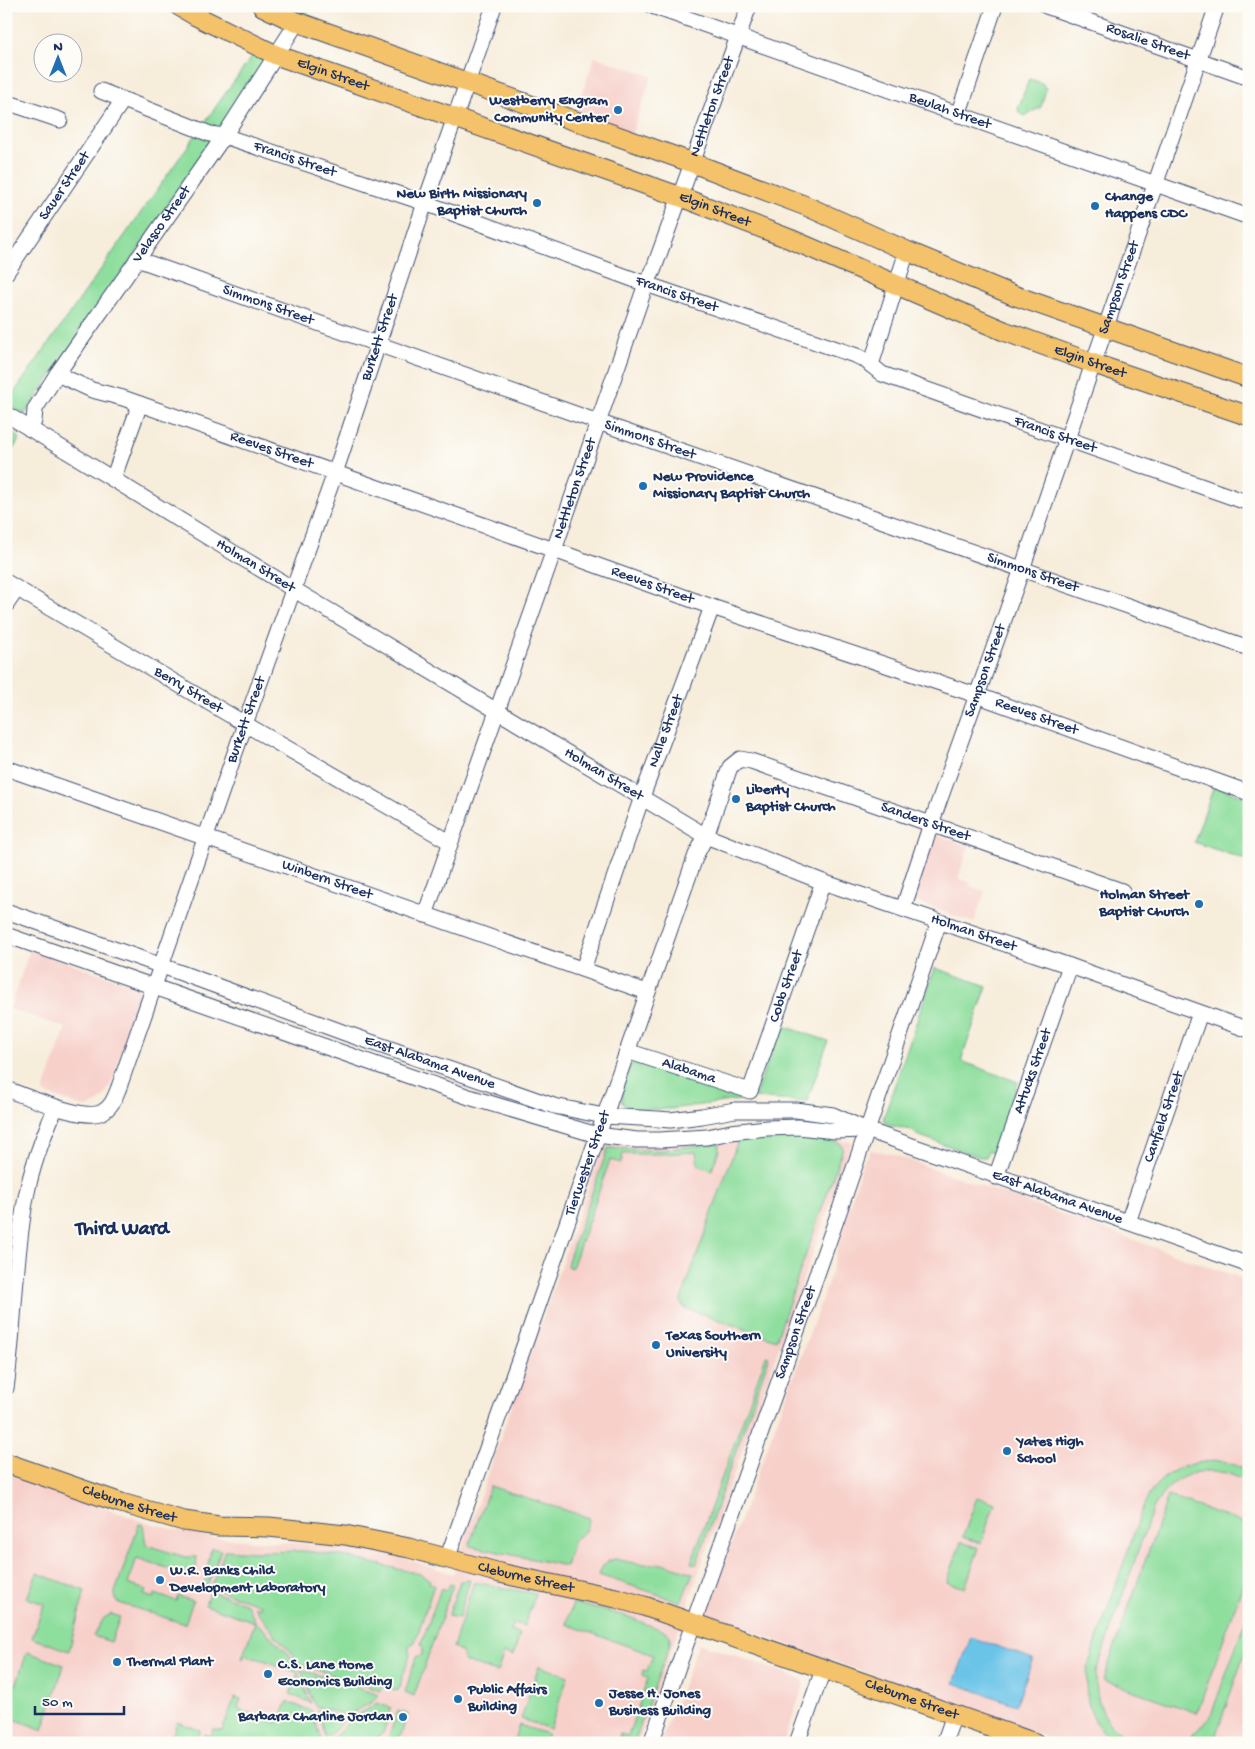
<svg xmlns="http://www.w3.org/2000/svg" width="1255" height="1749" viewBox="0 0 1255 1749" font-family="'Gochi Hand',sans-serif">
<rect width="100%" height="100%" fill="#fdfcf7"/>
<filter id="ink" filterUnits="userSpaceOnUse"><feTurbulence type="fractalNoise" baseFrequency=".02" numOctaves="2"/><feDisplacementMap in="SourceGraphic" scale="10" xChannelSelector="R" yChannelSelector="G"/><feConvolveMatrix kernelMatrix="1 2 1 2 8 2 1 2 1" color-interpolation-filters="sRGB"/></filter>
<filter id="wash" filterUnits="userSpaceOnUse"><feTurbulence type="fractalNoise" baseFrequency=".0096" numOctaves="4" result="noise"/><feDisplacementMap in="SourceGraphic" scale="20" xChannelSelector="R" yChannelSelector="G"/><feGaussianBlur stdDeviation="1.12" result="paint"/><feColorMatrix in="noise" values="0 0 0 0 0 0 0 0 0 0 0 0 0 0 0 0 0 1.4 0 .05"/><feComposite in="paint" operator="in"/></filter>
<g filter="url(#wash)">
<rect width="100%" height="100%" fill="#f7eddb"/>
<g fill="#f7d0ca">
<polygon points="595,57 652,76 631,135 574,115"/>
<polygon points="935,835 969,846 958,878 970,883 970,886 985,891 974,923 918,903 915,900 913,893"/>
<polygon points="30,949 132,985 139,991 139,1001 110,1086 104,1097 97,1103 89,1107 80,1106 43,1093 66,1028 10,1009"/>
<polygon points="801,1134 852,1142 638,1743 6,1743 6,1473 142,1521 176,1530 203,1536 253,1541 345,1546 388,1553 453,1574 601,1151 610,1145 615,1144 750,1135"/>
<polygon points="871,1150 892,1154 1249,1281 1249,1743 1061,1743 705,1615 827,1286 862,1163"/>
<polygon points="699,1643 802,1679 804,1685 783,1743 660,1743"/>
</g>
<g fill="#8ede9d" stroke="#54867e">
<polygon points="279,6 312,6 303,19"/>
<polygon points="255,52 269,59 219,131 202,126"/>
<polygon points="1029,79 1042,83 1046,89 1041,107 1025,116 1019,113 1018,109"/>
<polygon points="197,133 213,141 25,414 6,404"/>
<polygon points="6,429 20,438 6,461"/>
<polygon points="1214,786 1249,798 1249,861 1194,842"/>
<path d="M 935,968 L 987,986 L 961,1061 L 1018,1082 L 995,1153 L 988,1150 L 986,1157 L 980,1157 L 917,1135 C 908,1124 890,1131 883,1119 Z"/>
<polygon points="781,1025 828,1041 807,1102 754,1098"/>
<path d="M 635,1061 L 740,1095 L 739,1100 L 670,1109 L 627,1109 L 622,1102 C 621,1090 626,1069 635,1061 Z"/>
<path d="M 780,1137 C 799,1137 824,1136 841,1144 L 843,1148 L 776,1340 L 685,1308 L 681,1303 L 681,1300 L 738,1140 Z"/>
<path d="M 719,1143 L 719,1150 L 712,1170 C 698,1166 698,1167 696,1152 L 660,1154 L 623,1154 L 621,1163 L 610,1160 L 572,1268 L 567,1266 L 570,1255 L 608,1148 L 660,1150 Z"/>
<polygon points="766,1356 769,1357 696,1565 691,1563"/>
<path d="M 1223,1461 L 1249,1470 L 1249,1484 C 1212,1459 1171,1471 1152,1511 L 1096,1672 C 1095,1704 1105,1730 1138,1743 L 1114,1743 C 1088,1723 1081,1690 1090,1660 L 1143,1507 C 1159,1471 1185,1461 1223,1461 Z"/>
<polygon points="490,1486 590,1518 585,1531 574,1540 566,1566 470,1546 470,1543"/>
<polygon points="1168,1496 1249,1525 1249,1568 1197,1713 1103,1680"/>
<polygon points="977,1497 995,1503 981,1543 963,1537"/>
<polygon points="139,1524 143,1525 146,1545 185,1557 197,1557 196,1570 193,1577 137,1558 128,1584 146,1590 144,1595 154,1598 155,1594 176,1601 178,1596 193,1601 185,1624 119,1603 115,1600 115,1592"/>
<polygon points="961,1542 979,1548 965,1588 947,1582"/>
<polygon points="211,1548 221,1550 207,1587 204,1586"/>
<polygon points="225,1550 255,1552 305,1551 342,1556 420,1574 430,1580 429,1583 434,1585 415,1642 409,1646 409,1651 410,1655 398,1691 383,1686 381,1691 298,1664 293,1654 275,1635 253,1606 260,1608 261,1605 211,1588"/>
<path d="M 615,1559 L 639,1564 L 665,1564 L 693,1573 L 681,1602 L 599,1575 C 602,1566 605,1561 615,1559 Z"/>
<polygon points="37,1573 85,1591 69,1651 32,1638 44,1604 27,1598"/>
<polygon points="470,1580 459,1618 448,1616 460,1581"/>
<polygon points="474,1582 536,1594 524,1626 514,1623 511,1631 520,1634 513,1656 504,1653 497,1672 464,1662 462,1652 453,1647"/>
<polygon points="450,1584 453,1585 414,1696 405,1692 416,1657 422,1655 423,1647 421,1644 441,1588 447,1590"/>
<polygon points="210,1591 247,1604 255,1621 290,1655 311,1703 290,1694 298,1672 287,1670 287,1669 275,1666 275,1664 256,1658 255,1659 246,1654 243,1659 242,1658 255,1622 205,1605"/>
<polygon points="573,1603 626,1616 667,1632 670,1636 670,1644 634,1743 621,1743 622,1740 619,1738 620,1734 628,1736 648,1678 642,1675 643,1670 647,1671 653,1655 566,1624"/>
<polygon points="1249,1610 1249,1641 1213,1743 1203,1740 1199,1743 1174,1743 1191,1736 1210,1718"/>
<polygon points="111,1614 120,1617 111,1642 93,1636 104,1618"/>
<polygon points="27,1652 64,1665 43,1730 6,1716 6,1682 16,1685"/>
<polygon points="539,1666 568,1676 550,1729 521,1719"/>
<polygon points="300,1669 379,1695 372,1702 348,1716 315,1706"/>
<polygon points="235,1697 241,1699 238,1708 240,1710 277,1723 278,1721 280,1722 287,1702 312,1711 321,1739 311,1743 201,1743 204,1734 211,1736 213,1729 222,1731"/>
<polygon points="377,1703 391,1708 383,1733 378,1736 377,1743 331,1743 331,1741 349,1721"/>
<polygon points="317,1710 345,1719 329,1736 325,1737"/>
<polygon points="398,1711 408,1714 398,1743 391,1743 389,1735"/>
<polygon points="177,1722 200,1730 195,1743 170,1743"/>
<polygon points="519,1725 547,1734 544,1743 513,1743"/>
</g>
<polygon fill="#6ac4e8" stroke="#427aa3" points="971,1637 1033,1659 1016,1705 954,1683"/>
</g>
<g filter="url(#ink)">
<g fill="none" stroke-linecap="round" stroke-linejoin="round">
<defs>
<g id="minor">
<path id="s1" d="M 652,6 L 1249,217"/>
<path id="s2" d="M 1046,6 L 1249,78"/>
<path id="s3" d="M 101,91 L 210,134 L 224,136 L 425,203 L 646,284 L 857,356 L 865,360 L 882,374 L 1249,503"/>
<polyline points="6,102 60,120"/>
<polyline points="958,115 995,6"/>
<path id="s4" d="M 137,259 L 598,422 L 1249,648"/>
<path id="s5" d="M 6,273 L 123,100"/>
<polyline points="871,365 907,251"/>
<path id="s6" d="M 57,374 L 92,390 L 123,398 L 554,550 L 712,607 L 976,695 L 1249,793"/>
<path id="s7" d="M 6,414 L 293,589 L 706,836 L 823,882 L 1070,966 L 1249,1030"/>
<path id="s8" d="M 30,429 L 34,421 L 35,409 L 57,374 L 224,136 L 298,21"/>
<polyline points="113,479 140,404"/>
<path id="s9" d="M 6,582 L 245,724 L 450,842"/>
<polyline points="6,605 17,589"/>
<path id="s10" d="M 6,768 L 647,992"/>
<path id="s11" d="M 903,909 L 931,824 L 1022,569 L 1217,6"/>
<path id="s12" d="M 6,911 L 162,966 L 345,1033 L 554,1106 L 604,1116 L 658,1119 L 670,1120 L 702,1116 L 735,1110 L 796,1110 L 833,1115 L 867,1130 L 1249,1265"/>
<path id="s13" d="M 425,915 L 554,550 L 646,284 L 653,271 L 749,6"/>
<polyline points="6,935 469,1097 597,1135 637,1140 660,1140 707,1137 731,1132 767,1128 798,1127 835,1131 863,1130"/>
<path id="s14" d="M 583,969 L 642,797 L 712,607"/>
<path id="s15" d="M 627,1051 L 750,1091 L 823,882"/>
<path id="s16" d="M 6,1089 C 26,1096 85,1122 102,1112 C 112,1107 115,1097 119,1087 L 245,724 L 335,473 L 425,203 L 494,6"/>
<path id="s17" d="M 996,1177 L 1070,966"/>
<path id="s18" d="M 1128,1222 L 1200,1013"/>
<path d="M 6,1388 C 15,1325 14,1260 26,1197 C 32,1166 43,1136 56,1107"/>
<path id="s19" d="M 447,1559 L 523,1349 L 696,855 L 706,836 L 730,767 L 740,759 L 751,761 L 1122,891"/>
<path id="s20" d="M 651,1743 L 840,1209 L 939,922"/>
<polyline points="797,1743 823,1670"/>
<polyline points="944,1743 954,1715"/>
</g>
<g id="major">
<path id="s21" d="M 179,6 L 196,16 L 276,55 L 681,197 L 790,239 L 1004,331 L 1092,363 L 1249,416"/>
<polyline points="262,6 289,19 693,163 806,206 907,251 1013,295 1249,378"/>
<path id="s22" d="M 6,1463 L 121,1503 L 184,1521 L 219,1526 L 269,1527 L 345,1535 L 409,1548 L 500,1573 L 616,1598 L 644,1606 L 1035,1743"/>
</g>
</defs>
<use href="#minor" stroke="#3c4c71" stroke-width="17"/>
<use href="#major" stroke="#3c4c71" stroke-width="21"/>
<use href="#minor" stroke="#fff" stroke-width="15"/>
<use href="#major" stroke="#f4c26a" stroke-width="19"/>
</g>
</g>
<g fill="#1f6fb2" stroke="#fdfcf7" stroke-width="2">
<circle cx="618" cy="110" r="5"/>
<circle cx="537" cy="203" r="5"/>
<circle cx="1095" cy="206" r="5"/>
<circle cx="643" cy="486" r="5"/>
<circle cx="736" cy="799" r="5"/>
<circle cx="1199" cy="904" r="5"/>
<circle cx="656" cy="1345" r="5"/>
<circle cx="1007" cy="1451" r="5"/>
<circle cx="160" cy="1580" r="5"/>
<circle cx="117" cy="1662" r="5"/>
<circle cx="268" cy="1674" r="5"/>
<circle cx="458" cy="1699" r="5"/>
<circle cx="599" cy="1703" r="5"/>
<circle cx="403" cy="1717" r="5"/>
</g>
<g text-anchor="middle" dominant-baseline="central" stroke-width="4" stroke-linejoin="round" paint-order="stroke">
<g font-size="15" fill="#1b2f5e" stroke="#fdfcf7">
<text stroke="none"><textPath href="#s2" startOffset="108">Rosalie Street</textPath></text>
<text stroke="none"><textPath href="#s21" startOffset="169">Elgin Street</textPath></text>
<text stroke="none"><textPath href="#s13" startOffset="858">Nettleton Street</textPath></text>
<text stroke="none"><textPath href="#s1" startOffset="316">Beulah Street</textPath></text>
<text stroke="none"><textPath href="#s3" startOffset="206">Francis Street</textPath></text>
<text stroke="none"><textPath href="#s5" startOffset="105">Sauer Street</textPath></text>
<text stroke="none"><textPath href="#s21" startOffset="574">Elgin Street</textPath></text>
<text stroke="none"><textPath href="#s8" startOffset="245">Velasco Street</textPath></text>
<text stroke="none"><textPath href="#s11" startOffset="658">Sampson Street</textPath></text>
<text stroke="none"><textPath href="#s3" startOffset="611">Francis Street</textPath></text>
<text stroke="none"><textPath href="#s4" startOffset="139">Simmons Street</textPath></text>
<text stroke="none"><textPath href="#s16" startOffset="925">Burkett Street</textPath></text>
<text stroke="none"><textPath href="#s21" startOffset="979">Elgin Street</textPath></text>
<text stroke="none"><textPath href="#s3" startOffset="1016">Francis Street</textPath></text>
<text stroke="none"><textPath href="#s4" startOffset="544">Simmons Street</textPath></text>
<text stroke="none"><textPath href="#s6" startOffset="228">Reeves Street</textPath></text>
<text stroke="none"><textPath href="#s13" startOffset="452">Nettleton Street</textPath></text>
<text stroke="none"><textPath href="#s7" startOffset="292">Holman Street</textPath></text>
<text stroke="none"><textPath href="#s4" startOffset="949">Simmons Street</textPath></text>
<text stroke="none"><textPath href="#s6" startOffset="632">Reeves Street</textPath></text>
<text stroke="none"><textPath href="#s11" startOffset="252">Sampson Street</textPath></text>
<text stroke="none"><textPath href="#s9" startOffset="212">Berry Street</textPath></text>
<text stroke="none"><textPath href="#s6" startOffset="1038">Reeves Street</textPath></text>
<text stroke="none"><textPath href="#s16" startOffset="520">Burkett Street</textPath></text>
<text stroke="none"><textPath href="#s14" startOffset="252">Nalle Street</textPath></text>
<text stroke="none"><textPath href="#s7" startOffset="698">Holman Street</textPath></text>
<text stroke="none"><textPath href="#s19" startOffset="1050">Sanders Street</textPath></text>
<text stroke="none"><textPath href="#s10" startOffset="340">Winbern Street</textPath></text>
<text stroke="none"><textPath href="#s7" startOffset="1102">Holman Street</textPath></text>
<text stroke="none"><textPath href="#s15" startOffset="240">Cobb Street</textPath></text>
<text stroke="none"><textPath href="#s12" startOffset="450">East Alabama Avenue</textPath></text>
<text stroke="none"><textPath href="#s15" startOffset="65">Alabama</textPath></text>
<text stroke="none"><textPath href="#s17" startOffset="112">Attucks Street</textPath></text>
<text stroke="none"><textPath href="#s18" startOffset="111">Canfield Street</textPath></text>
<text stroke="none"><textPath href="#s19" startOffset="420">Tierwester Street</textPath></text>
<text stroke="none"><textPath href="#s12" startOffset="1102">East Alabama Avenue</textPath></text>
<text stroke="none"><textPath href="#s20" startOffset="435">Sampson Street</textPath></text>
<text stroke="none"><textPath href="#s22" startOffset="130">Cleburne Street</textPath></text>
<text stroke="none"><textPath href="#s22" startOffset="535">Cleburne Street</textPath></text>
<text stroke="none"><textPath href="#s22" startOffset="940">Cleburne Street</textPath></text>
</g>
<g font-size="15" font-weight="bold" fill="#1b2f5e" stroke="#fdfcf7" text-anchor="start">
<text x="608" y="101" text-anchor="end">Westberry Engram<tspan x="608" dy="17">Community Center</tspan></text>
<text x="527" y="194" text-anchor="end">New Birth Missionary<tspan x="527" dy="17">Baptist Church</tspan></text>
<text x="1105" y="197">Change<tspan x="1105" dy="17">Happens CDC</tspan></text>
<text x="653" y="477">New Providence<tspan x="653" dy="17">Missionary Baptist Church</tspan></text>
<text x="746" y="790">Liberty<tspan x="746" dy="17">Baptist Church</tspan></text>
<text x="1189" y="895" text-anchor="end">Holman Street<tspan x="1189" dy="17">Baptist Church</tspan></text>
<text x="666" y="1336">Texas Southern<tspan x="666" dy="17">University</tspan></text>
<text x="1017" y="1442">Yates High<tspan x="1017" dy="17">School</tspan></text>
<text x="170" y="1571">W.R. Banks Child<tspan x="170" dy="17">Development Laboratory</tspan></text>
<text x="127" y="1662">Thermal Plant</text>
<text x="278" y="1665">C.S. Lane Home<tspan x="278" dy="17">Economics Building</tspan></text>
<text x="468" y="1690">Public Affairs<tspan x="468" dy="17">Building</tspan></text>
<text x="609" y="1694">Jesse H. Jones<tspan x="609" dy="17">Business Building</tspan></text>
<text x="393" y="1717" text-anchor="end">Barbara Charline Jordan</text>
</g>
<g font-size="20" font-weight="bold" fill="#1b2f5e" stroke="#fdfcf7">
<text x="122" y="1230">Third Ward</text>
</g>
</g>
<rect width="1255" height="1749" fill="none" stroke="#fdfcf7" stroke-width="25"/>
<g transform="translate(58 58)"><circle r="24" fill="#fdfcf7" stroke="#a3aaba"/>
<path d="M0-4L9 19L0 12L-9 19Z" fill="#1f6fb2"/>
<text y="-8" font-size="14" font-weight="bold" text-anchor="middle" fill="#1b2f5e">N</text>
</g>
<path d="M35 1706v8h89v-8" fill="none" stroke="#1b2f5e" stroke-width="2.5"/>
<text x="42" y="1706" font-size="15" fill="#1b2f5e" stroke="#fdfcf7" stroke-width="4" paint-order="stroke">50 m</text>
</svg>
